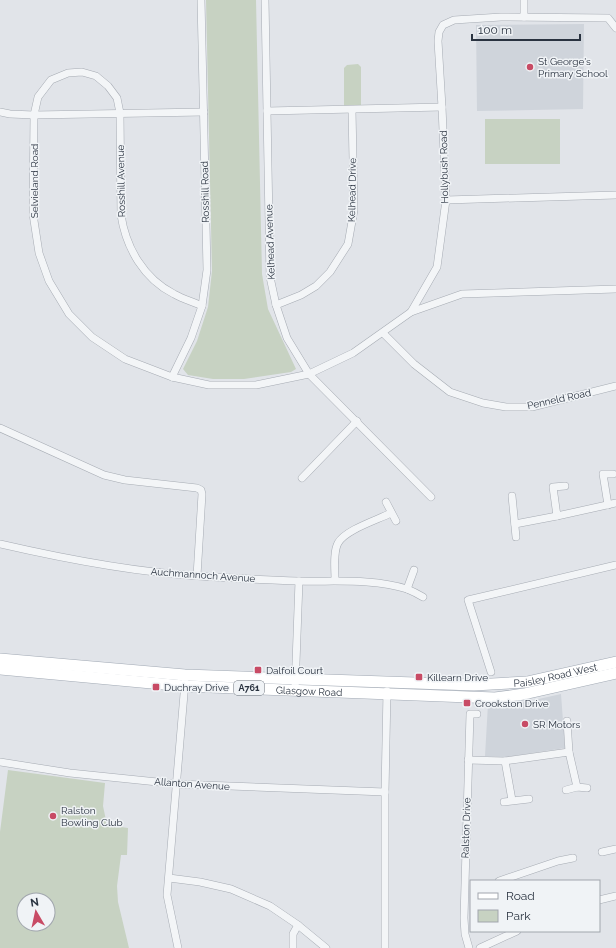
<svg xmlns="http://www.w3.org/2000/svg" width="616" height="948" viewBox="0 0 616 948" font-family="Raleway,sans-serif">
<rect width="100%" height="100%" fill="#e1e4e9"/>
<g fill="#cfd4db">
<polygon points="584,24 583,109 477,111 476,25"/>
<polygon points="561,694 565,748 506,757 485,756 488,704 504,705 525,702"/>
</g>
<g fill="#c7d2c2" fill-rule="evenodd">
<polygon points="206,0 256,0 262,274 268,309 296,369 291,372 244,379 213,379 188,375 183,369 197,341 208,307 212,271"/>
<polygon points="358,64 361,67 361,107 344,107 344,68 347,65"/>
<rect x="485" y="119" width="75" height="45"/>
<path d="M 8,770 L 105,783 L 103,806 L 107,825 L 128,828 L 127,855 L 121,855 L 117,886 L 118,902 L 129,948 L 0,948 L 0,832 ZM 24,900 L 48,900 L 48,924 L 24,924 Z"/>
</g>
<g fill="none" stroke-linecap="round" stroke-linejoin="round">
<defs>
<g id="street">
<polyline points="265,0 270,277 276,305 287,338 309,374 431,497"/>
<polyline points="524,0 524,17"/>
<polyline points="267,111 442,107"/>
<polyline points="0,112 10,114 34,115 204,112"/>
<polyline points="446,200 616,195"/>
<polyline points="276,305 301,295 316,286 330,272 348,244 354,210 352,110"/>
<path d="M 202,306 C 193,302 183,299 174,294 C 144,279 126,248 121,215 L 120,113 L 117,98 L 108,86 L 96,76 L 82,72 L 68,73 L 51,80 L 38,97 L 34,115 L 33,214 L 39,253 L 49,281 L 69,314 L 92,337 L 125,359 L 172,377 L 209,385 L 256,385 L 309,374 L 353,353 L 411,312 L 437,267 L 446,200 L 442,107 L 438,41 L 439,32 L 443,25 L 454,20 L 501,17 L 608,18 L 616,28"/>
<polyline points="411,312 462,294 616,289"/>
<polyline points="383,333 414,364 450,392 483,403 506,407 532,407 616,386"/>
<polyline points="172,377 191,338 202,306 207,270 201,0"/>
<polyline points="0,428 104,475 125,480 197,488 201,490 202,494 197,576"/>
<polyline points="302,478 357,421"/>
<polyline points="565,486 553,487 557,516 616,503"/>
<polyline points="512,496 516,537"/>
<polyline points="386,502 396,521"/>
<polyline points="608,505 603,474 613,474"/>
<polyline points="515,524 557,516"/>
<path d="M 0,544 C 65,559 131,572 198,576 C 231,578 265,580 298,581 C 333,582 373,578 407,589 C 412,591 418,594 423,597"/>
<path d="M 335,580 C 335,570 333,552 338,543 C 345,530 377,520 391,513"/>
<polyline points="407,589 414,570"/>
<polyline points="491,672 468,600 616,565"/>
<polyline points="295,690 299,581"/>
<polyline points="567,721 569,752"/>
<polyline points="468,760 505,761 569,752 577,787"/>
<polyline points="505,761 512,800"/>
<polyline points="0,762 70,773 177,784 385,792"/>
<polyline points="566,790 577,787 587,788"/>
<polyline points="504,802 529,799"/>
<polyline points="602,852 616,849"/>
<polyline points="169,878 200,882 231,889 270,906 298,925 326,948"/>
<polyline points="499,881 558,861 573,858"/>
<polyline points="599,900 616,896"/>
<polyline points="178,948 167,895 185,682"/>
<polyline points="293,948 293,934 298,925"/>
<polyline points="385,948 385,792 387,691"/>
<polyline points="469,948 465,934 464,918 470,714 477,714"/>
<polyline points="480,948 517,931"/>
</g>
<g id="primary">
<path id="s1" d="M 0,659 L 185,675 L 474,685 L 527,682 L 616,662"/>
<path id="s2" d="M 0,669 L 184,686 L 495,698 L 524,694 L 616,673"/>
</g>
</defs>
<use href="#street" stroke="#a6abb3" stroke-width="8"/>
<use href="#primary" stroke="#a1a9b4" stroke-width="12"/>
<use href="#street" stroke="#f3f5f7" stroke-width="7"/>
<use href="#primary" stroke="#fff" stroke-width="11"/>
</g>
<g fill="#c84b65" stroke="#f0f3f6" stroke-width="1.5">
<circle cx="530" cy="67" r="4"/>
<rect x="254" y="666" width="8" height="8" rx="2"/>
<rect x="415" y="673" width="8" height="8" rx="2"/>
<rect x="152" y="683" width="8" height="8" rx="2"/>
<rect x="463" y="699" width="8" height="8" rx="2"/>
<circle cx="525" cy="724" r="4"/>
<circle cx="53" cy="816" r="4"/>
</g>
<g text-anchor="middle" dominant-baseline="central" stroke-width="3" stroke-linejoin="round" paint-order="stroke">
<rect fill="#f0f3f6" stroke="#656d77" stroke-width="1" x="234" y="681" width="30" height="14" rx="3"/>
<g font-size="9" font-weight="bold" fill="#2a3340">
<text x="249" y="688">A761</text>
</g>
<g font-size="10" fill="#2a3340" stroke="#f0f3f6" text-anchor="start">
<text x="538" y="61">St George's<tspan x="538" dy="12">Primary School</tspan></text>
<text x="266" y="670">Dalfoil Court</text>
<text x="427" y="677">Killearn Drive</text>
<text x="164" y="687">Duchray Drive</text>
<text x="475" y="703">Crookston Drive</text>
<text x="533" y="724">SR Motors</text>
<text x="61" y="810">Ralston<tspan x="61" dy="12">Bowling Club</tspan></text>
</g>
<g font-size="10" fill="#2a3340" stroke="#f0f3f6">
<text transform="translate(444 167) rotate(-91)">Hollybush Road</text>
<text transform="translate(34 181) rotate(-90)">Selvieland Road</text>
<text transform="translate(121 181) rotate(-91)">Rosshill Avenue</text>
<text transform="translate(352 190) rotate(-89)">Kelhead Drive</text>
<text transform="translate(205 192) rotate(-91)">Rosshill Road</text>
<text transform="translate(270 242) rotate(-92)">Kelhead Avenue</text>
<text transform="translate(559 399) rotate(-12)">Penneld Road</text>
<text transform="translate(203 575) rotate(4)">Auchmannoch Avenue</text>
<text stroke="none"><textPath href="#s1" startOffset="557">Paisley Road West</textPath></text>
<text stroke="none"><textPath href="#s2" startOffset="310">Glasgow Road</textPath></text>
<text transform="translate(192 784) rotate(4)">Allanton Avenue</text>
<text transform="translate(466 828) rotate(-88)">Ralston Drive</text>
</g>
</g>
<rect x="470" y="880" width="130" height="52" fill="#f0f3f6" stroke="#a1a6ad"/>
<rect x="478" y="893" width="20" height="6" fill="#ffffff" stroke="#a1a6ad"/>
<text x="506" y="900" font-size="12" fill="#2a3340">Road</text>
<rect x="478" y="910" width="20" height="12" fill="#c7d2c2" stroke="#a1a6ad"/>
<text x="506" y="920" font-size="12" fill="#2a3340">Park</text>
<g transform="translate(36 912) rotate(351)"><circle r="19" fill="#f0f3f6" stroke="#a1a6ad"/>
<path d="M0-3L7 15L0 10L-7 15Z" fill="#c84b65"/>
<text y="-6" font-size="11" font-weight="bold" text-anchor="middle" fill="#2a3340">N</text>
</g>
<path d="M472 34v6h108v-6" fill="none" stroke="#2a3340" stroke-width="2"/>
<text x="478" y="34" font-size="12" fill="#2a3340" stroke="#f0f3f6" stroke-width="3" paint-order="stroke">100 m</text>
</svg>
